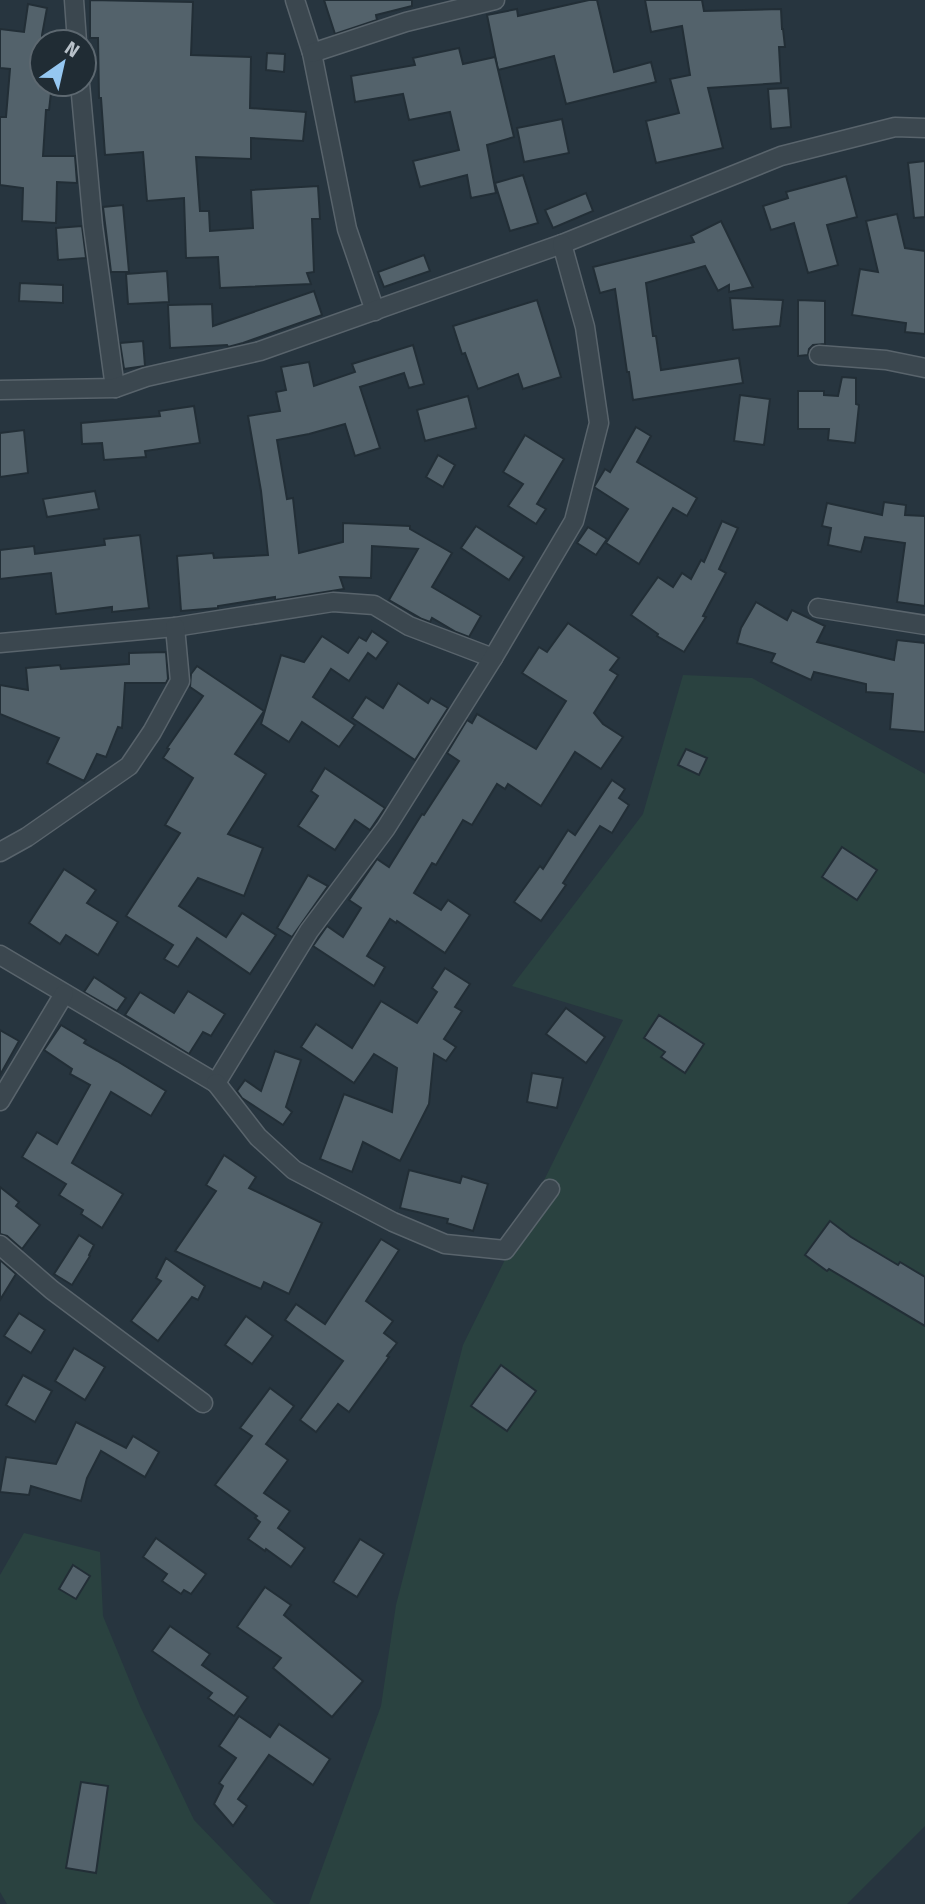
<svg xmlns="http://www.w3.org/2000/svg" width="925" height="1904" viewBox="0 0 925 1904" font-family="'Fira Sans',sans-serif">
<rect width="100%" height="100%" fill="#27353f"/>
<g fill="#2a4240">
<polygon points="683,675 752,678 925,774 925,1826 847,1904 309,1904 381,1706 396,1605 463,1345 623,1020 512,986 643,814"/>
<polygon points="24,1533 100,1552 103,1616 140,1706 194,1820 274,1903 277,1904 7,1904 0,1892 0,1575"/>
</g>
<g fill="#53626b" stroke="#222e36" stroke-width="2">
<polygon points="90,0 193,2 191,55 251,57 250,108 306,112 303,141 251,138 251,159 196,157 200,211 209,211 210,231 253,228 251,190 318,186 320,219 312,219 314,272 307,273 311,284 220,288 218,257 186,258 184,198 147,201 143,152 105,155 101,98 99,98 98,38 90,38"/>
<polygon points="324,0 412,0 412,6 376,15 377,20 335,34"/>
<polygon points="589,0 597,0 614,72 651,62 656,82 566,104 554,56 498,70 487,15 517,9 518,16"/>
<polygon points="645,0 702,0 704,11 781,9 782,29 783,29 785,47 779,47 781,83 708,88 723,148 656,163 646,121 679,113 670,79 690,75 682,26 651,32"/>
<polygon points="28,4 47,8 42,35 42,84 52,84 49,110 46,110 43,156 75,156 77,183 57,182 56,223 22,221 23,188 0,185 0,117 6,117 10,69 0,68 0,29 24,32"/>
<polygon points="459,48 463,64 495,57 514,137 487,145 496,193 471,198 467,175 420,187 413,161 459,150 450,112 409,120 403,94 355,102 351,76 415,65 413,58"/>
<polygon points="267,53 285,54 284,72 266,70"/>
<polygon points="788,88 791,127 771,129 768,89"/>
<polygon points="562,119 569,153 524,162 517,128"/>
<polygon points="925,161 925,217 914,218 908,163"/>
<polygon points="523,175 538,223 510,231 495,183"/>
<polygon points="846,176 857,217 827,225 838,265 808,273 794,223 771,230 763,206 788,198 786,192"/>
<polygon points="586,193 593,211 553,228 545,210"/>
<polygon points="123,205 129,272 111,272 103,207"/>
<polygon points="897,214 905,248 925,251 925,334 905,332 906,323 852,315 860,269 878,272 866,221"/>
<polygon points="721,221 753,287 729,292 729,285 718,291 705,266 646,283 653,336 656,336 661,370 739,358 743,383 633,400 629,372 627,372 615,289 600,293 593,267 694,242 691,236"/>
<polygon points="82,226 86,258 58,260 56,228"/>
<polygon points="424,255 430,271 384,287 378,272"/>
<polygon points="167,271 169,302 128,304 126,274"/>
<polygon points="20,283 63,285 63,303 19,301"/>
<polygon points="314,291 322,315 243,343 228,347 227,345 170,348 168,305 212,304 213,326"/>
<polygon points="730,298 783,300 780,326 733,330"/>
<polygon points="537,300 561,377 523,389 518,374 478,389 465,353 462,354 453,326"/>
<polygon points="798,300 825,301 825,344 813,345 809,349 808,355 798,356"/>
<polygon points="143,341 145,366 124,369 120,343"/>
<polygon points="413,345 424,384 409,388 404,373 360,387 380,448 355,456 345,424 309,434 277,440 287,499 293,498 299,553 343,542 343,523 410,526 410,529 452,553 432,587 481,616 469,637 456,632 432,618 430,622 422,619 389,600 418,549 372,546 371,578 340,577 344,589 275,600 275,597 218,606 218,608 181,611 177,556 213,553 214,558 268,555 261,491 248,416 280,411 276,392 286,390 281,367 309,362 314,386 355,372 352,364"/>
<polygon points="842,377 856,378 856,404 859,405 855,443 828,440 829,429 798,429 798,391 824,391 824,395 838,396"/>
<polygon points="740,395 770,399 764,445 734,441"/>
<polygon points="468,396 476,428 425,441 417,410"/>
<polygon points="194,406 200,443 145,451 146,457 104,460 102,443 82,444 81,423 160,416 159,411"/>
<polygon points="636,427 651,436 637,462 697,498 687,516 673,508 639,564 606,543 628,509 594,487 605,469 610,472"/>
<polygon points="24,430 28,473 0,477 0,433"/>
<polygon points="525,435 564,459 537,504 546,509 536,524 508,506 523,484 503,472"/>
<polygon points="438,455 455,465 443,487 426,477"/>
<polygon points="95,491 99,509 47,517 43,499"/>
<polygon points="884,502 906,505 905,515 925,516 925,606 897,602 905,543 865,537 861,552 828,545 831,528 822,526 827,503 882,515"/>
<polygon points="722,521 738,528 719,569 726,573 703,616 706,617 684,652 657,636 658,634 631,615 658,577 673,587 682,573 691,579 701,560 704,562"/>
<polygon points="476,526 524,557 509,580 461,548"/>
<polygon points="588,527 607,539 596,555 577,543"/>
<polygon points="140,535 149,608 112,612 112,607 56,614 51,573 0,579 0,550 34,546 35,554 105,545 104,539"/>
<polygon points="756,602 787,620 792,610 825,626 817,642 894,660 897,640 925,643 925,732 890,729 893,694 866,692 866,684 814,672 811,680 771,662 775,654 737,643 741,628"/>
<polygon points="568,623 619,658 610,670 618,675 594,713 603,724 623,737 601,769 575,752 541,806 508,784 505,789 497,784 472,825 463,820 436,865 432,863 414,893 441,910 448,900 470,915 445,953 397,921 396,923 390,919 367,956 385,967 374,986 313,946 327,926 343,937 361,908 349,900 377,859 389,867 422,814 424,815 459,761 447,753 467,720 472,723 477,714 536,749 566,701 522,673 539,647 547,652"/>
<polygon points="372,631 388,642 376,659 368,653 349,681 331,669 313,697 355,725 339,747 302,722 289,742 261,724 281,655 304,662 322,636 348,653 359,637 366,641"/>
<polygon points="166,652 168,679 166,683 125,683 122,728 118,727 106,757 97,754 84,781 47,763 59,738 0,714 0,685 28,690 26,668 60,665 61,669 129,664 129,653"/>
<polygon points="197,666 264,711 235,754 266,774 228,834 263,848 244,896 198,878 179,906 226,937 242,913 276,935 250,974 197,938 178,967 164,959 173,945 126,916 180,833 165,825 193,778 163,758 169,749 167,748 203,696 190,687 191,674"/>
<polygon points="398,683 428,703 431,698 448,708 415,760 352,718 366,697 383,708"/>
<polygon points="686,749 707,758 699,775 678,765"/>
<polygon points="325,768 385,808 370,830 355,820 335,850 298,826 318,796 311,791"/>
<polygon points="612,780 625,789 619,798 629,805 612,833 600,826 563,883 566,885 541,921 514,902 540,866 543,869 568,830 575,835"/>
<polygon points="842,847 877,870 857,900 822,877"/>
<polygon points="64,869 96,890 87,903 118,922 98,955 66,935 60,944 29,923"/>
<polygon points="308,875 328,886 292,937 277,928"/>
<polygon points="445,968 470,984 455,1007 462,1011 444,1039 456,1047 446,1061 434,1054 429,1104 400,1161 363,1142 352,1172 320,1159 344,1094 392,1112 397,1068 374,1054 354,1083 301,1047 316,1024 352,1048 381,1001 417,1023 437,992 432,988"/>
<polygon points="94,977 126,998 117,1011 84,992"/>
<polygon points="188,991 225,1014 211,1036 203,1032 189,1054 125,1015 140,992 174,1013"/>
<polygon points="566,1008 605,1037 586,1063 546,1034"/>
<polygon points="659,1015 704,1044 685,1073 661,1057 665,1052 644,1038"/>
<polygon points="61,1025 86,1040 84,1043 117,1061 166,1091 151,1116 111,1092 72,1163 123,1194 102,1228 81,1214 83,1210 59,1195 66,1184 22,1157 37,1132 57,1144 90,1085 70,1074 72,1069 44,1050"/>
<polygon points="0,1030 19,1041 0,1075"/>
<polygon points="275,1051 301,1060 286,1107 292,1112 283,1125 242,1098 237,1091 245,1080 261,1091"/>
<polygon points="532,1073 563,1078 557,1108 527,1102"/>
<polygon points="224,1155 256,1177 249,1188 322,1223 289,1294 264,1282 261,1289 175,1251 216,1191 206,1185"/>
<polygon points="409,1170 460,1183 462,1176 488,1184 473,1231 447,1223 448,1219 400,1208"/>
<polygon points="0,1187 19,1202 16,1206 40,1225 22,1249 7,1236 0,1234"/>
<polygon points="830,1221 851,1237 898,1265 900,1262 925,1277 925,1326 829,1269 827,1271 805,1255"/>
<polygon points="79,1235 94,1245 89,1255 90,1256 72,1285 54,1274"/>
<polygon points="381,1239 399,1250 366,1301 393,1321 384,1333 397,1343 387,1356 389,1357 349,1412 338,1404 316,1432 300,1420 343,1361 285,1320 296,1304 325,1324"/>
<polygon points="166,1258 205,1286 198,1300 192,1297 158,1341 131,1321 161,1281 156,1278"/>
<polygon points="0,1260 16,1274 0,1300"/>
<polygon points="19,1313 45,1330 31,1353 4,1336"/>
<polygon points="246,1316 273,1336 252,1364 225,1345"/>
<polygon points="74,1348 105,1367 85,1400 55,1381"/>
<polygon points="501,1365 536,1391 507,1431 471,1406"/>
<polygon points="23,1375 52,1391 35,1422 6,1405"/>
<polygon points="270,1388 294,1406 266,1444 288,1460 264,1493 290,1511 278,1528 305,1548 291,1567 266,1549 265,1551 248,1539 260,1522 255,1518 257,1516 215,1485 252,1436 240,1428"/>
<polygon points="76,1422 126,1448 133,1436 159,1452 145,1477 101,1451 87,1478 81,1501 31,1486 29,1495 0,1492 6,1457 56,1464"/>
<polygon points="156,1538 206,1574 191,1594 184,1590 181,1594 162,1581 167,1574 143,1557"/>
<polygon points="360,1539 384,1554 357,1597 333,1582"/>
<polygon points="73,1565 90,1576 76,1599 59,1589"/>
<polygon points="265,1587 291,1605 284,1615 363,1681 332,1717 273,1668 281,1658 237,1627"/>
<polygon points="170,1626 210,1654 202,1665 248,1697 234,1716 208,1698 212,1693 152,1651"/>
<polygon points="239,1716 270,1737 279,1724 330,1759 313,1785 269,1755 238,1799 247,1806 233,1826 214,1804 223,1786 219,1783 236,1758 219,1746"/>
<polygon points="81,1782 108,1786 96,1873 66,1868"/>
</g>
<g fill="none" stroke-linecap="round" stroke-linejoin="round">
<defs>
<g id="street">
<polyline points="74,0 77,42"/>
<polyline points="295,0 312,53 347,229 375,311"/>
<polyline points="312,53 406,22 495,0"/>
<polyline points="80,84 93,226 115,388"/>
<polyline points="819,355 886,360 925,368"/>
<polyline points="0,390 115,388 146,377 260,351 562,244 781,156 895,127 925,128"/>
<polyline points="818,608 925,625"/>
<polyline points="0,643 175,627 333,602 374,605 409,626 493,658"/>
<polyline points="0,852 27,837 129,766 152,732 180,681 175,627"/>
<polyline points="0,955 216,1083 309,931 386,828 493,658 574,521 599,423 585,327 562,244"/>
<polyline points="216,1083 258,1137 294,1170 393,1222 445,1244 505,1250 550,1189"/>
<polyline points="0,1101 64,994"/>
<polyline points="0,1245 52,1290 203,1403"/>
</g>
</defs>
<use href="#street" stroke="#59646c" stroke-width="21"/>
<use href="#street" stroke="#3b474f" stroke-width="18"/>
</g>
<g transform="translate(63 63) rotate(34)"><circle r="33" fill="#202c34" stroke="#5d6870" stroke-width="2"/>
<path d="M0-5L12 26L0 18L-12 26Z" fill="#95c7f1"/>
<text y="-10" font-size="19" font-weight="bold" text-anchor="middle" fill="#b8c1c9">N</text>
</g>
</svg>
